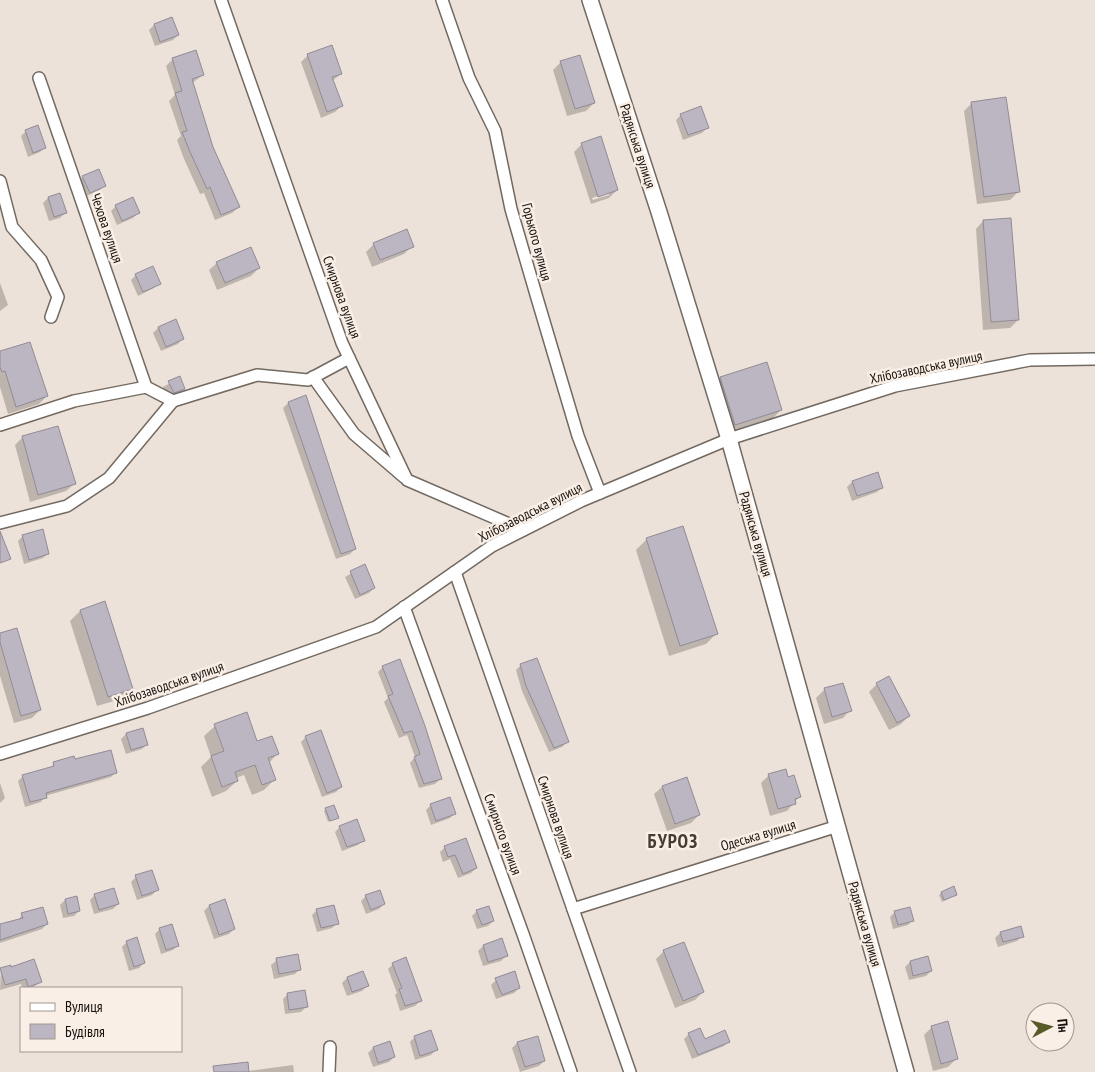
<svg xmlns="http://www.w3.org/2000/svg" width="1095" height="1072" viewBox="0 0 1095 1072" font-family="'PT Sans Narrow',sans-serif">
<rect width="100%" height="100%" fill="#ede2d9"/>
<g fill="#0003" fill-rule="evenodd">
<polygon points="172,19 178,35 173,40 155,46 149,30 154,25"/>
<polygon points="195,52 203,75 192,83 212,147 239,207 232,213 215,220 204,193 200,194 184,159 177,140 181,136 169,101 175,95 166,66 172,60"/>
<polygon points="308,55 341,74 332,81 342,105 335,112 321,118 301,62"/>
<polygon points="561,62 594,103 586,111 567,116 553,70"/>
<polygon points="972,103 1018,192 1010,200 977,204 964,111"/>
<polygon points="681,115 707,128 702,133 683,140 676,120"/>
<polygon points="26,131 45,147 40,152 28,157 21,136"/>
<path d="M 582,144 L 617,190 L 609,198 L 591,204 L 574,152 ZM 609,192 L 609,195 L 593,200 L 592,198 Z"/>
<polygon points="83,177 105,185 100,190 84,197 78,182"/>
<polygon points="48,198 65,213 60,218 49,221 43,203"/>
<polygon points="116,206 138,213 133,218 117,225 111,211"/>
<polygon points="983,221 1018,320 1010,328 983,330 976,229"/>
<polygon points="374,244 412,246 404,254 372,267 366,252"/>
<polygon points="217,263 259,268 251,276 217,290 209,270"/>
<polygon points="136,275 159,283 154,288 138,296 131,280"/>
<polygon points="0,283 8,305 0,311"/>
<polygon points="175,321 183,338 178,344 161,351 153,333 158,328"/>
<polygon points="0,353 47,396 39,404 8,414 0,387"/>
<polygon points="179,378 184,389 179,394 167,397 163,387"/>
<polygon points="721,378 781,410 770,421 724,435 710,389"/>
<polygon points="288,403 355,549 350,554 336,559 283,408"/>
<polygon points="23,437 74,484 66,491 30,502 15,445"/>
<polygon points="852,482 882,487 877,492 852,501 847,487"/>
<polygon points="683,528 716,634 706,644 669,656 636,550 646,540"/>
<polygon points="23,536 48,553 43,558 24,564 18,541"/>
<polygon points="364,566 374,588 369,593 355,599 345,577"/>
<polygon points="80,611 131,688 121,699 97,706 70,621"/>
<polygon points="0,635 40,710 32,718 14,723 0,676"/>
<polygon points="521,665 567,742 562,747 549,752 522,691 516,670"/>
<polygon points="383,667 440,779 435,784 419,788 410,763 415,757 407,735 399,738 384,702 388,698 378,672"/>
<polygon points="843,684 850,710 843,718 824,724 816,698 824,690"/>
<polygon points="877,684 909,716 901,724 889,730 869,692"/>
<polygon points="246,714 257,742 277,754 269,763 275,779 264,790 252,795 244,775 236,778 237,781 226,791 212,797 201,767 211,757 204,736 215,726"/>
<polygon points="142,729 147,744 142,749 126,754 121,739 126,734"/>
<polygon points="306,737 341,787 336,792 322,797 301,742"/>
<polygon points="110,751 116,772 111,777 45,796 41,802 25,807 18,781 23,776 49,769 54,764"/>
<polygon points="769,775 787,778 799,797 787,811 770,816 761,783"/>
<polygon points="0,783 5,798 0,803"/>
<polygon points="662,787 699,815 691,823 667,831 654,794"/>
<polygon points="431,805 455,813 450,818 431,825 426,810"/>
<polygon points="326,809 337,817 328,822 324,811"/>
<polygon points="340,827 363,840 358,845 342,851 335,832"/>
<polygon points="445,847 476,868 471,873 458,878 450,859 443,862 440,852"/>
<polygon points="136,877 157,890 152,895 137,900 131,882"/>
<polygon points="941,893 956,895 942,902 939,895"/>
<polygon points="95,895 118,904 113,909 94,914 90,900"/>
<polygon points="366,896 384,904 379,909 366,914 361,901"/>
<polygon points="65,900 79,911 74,916 63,918 60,905"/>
<polygon points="224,901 234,929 229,934 214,939 204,911 209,906"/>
<polygon points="317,910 337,923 332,928 317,932 312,915"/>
<polygon points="477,911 493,921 488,926 477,929 472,916"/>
<polygon points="895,912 913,920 908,925 893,929 890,917"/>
<polygon points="22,914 47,924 42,929 0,943 0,926 18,921"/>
<polygon points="160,929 178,945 173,950 161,954 155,934"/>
<polygon points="1000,933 1022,936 1017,941 998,947 995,938"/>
<polygon points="127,942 144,963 139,968 129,971 122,947"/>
<polygon points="483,946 506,956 501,961 483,966 478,951"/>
<polygon points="664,951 703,992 695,1000 675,1008 656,959"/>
<polygon points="927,958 931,971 926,976 909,980 905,967 910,962"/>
<polygon points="277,960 300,969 295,974 274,979 271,965"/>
<polygon points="393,964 420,1001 415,1006 400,1011 395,995 397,993 388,969"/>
<polygon points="1,969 11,969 41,982 32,988 22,988 21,984 0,990"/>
<polygon points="347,978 367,986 362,991 347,996 342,983"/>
<polygon points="496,980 519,988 514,993 496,999 491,985"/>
<polygon points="288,994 306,1007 301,1012 285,1014 283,999"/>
<polygon points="932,1027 956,1059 948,1067 933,1071 924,1035"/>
<polygon points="689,1034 704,1040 729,1041 724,1046 692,1059 684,1039"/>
<polygon points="415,1037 436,1050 431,1055 415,1060 410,1042"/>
<polygon points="517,1043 544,1061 539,1066 520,1072 512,1048"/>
<polygon points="373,1048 394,1057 389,1062 373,1067 368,1053"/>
<polygon points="293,1065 294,1072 218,1072 248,1071"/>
</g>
<g fill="#bcb6c2" stroke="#918b96">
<polygon points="172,17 179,35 160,42 154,24"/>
<polygon points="332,45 342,74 332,77 343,106 327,112 307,54"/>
<polygon points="196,50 204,75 192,79 213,147 240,207 221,215 210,187 207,189 190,152 182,132 187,131 175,93 182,91 172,58"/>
<polygon points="580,55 595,103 575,109 560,61"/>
<polygon points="1006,97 1020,192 984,197 971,102"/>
<polygon points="701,106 709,128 688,135 680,114"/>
<polygon points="38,125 46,148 33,153 25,130"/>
<polygon points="601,136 618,190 598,197 581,143"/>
<polygon points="99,169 106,186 90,193 82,176"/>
<polygon points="60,193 67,213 54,217 48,197"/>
<polygon points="133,197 140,213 122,221 115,205"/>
<polygon points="1011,218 1019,320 991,322 983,220"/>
<polygon points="407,229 414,247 380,260 373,243"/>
<polygon points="251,247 260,268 225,283 216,262"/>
<polygon points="153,266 161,284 143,292 135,274"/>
<polygon points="176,319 184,339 166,347 158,327"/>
<polygon points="30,342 48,396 16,407 5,371 2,372 0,367 0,351"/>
<polygon points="767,362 782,410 735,425 720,377"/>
<polygon points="180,376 185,389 174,393 168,381"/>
<polygon points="306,395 356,549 341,554 288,402"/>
<polygon points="58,426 76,484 38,495 22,436"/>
<polygon points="878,472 883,488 857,496 852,481"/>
<polygon points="683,526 718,634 680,646 646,538"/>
<polygon points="43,529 49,554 29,560 22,535"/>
<polygon points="0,531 11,559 0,563"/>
<polygon points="365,564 375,588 360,595 350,571"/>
<polygon points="105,601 133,689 108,697 80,610"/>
<polygon points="17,628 41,710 21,716 0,642 0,633"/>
<polygon points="537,658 569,742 554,748 526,686 520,664"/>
<polygon points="400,659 425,726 442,779 424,784 414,757 420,754 412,731 404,733 388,696 393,694 382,666"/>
<polygon points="889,676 910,716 897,723 876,683"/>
<polygon points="843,683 852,711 832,717 824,688"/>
<polygon points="247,712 257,741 272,736 279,754 268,758 276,780 262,785 255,765 235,772 238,781 222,787 211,756 224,751 214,724"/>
<polygon points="143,728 148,745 131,750 126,733"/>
<polygon points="321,730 342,787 327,793 305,736"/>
<polygon points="111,750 117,773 46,793 47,798 30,802 22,775 54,766 53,762 74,756 75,759"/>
<polygon points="786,769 788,777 794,775 801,797 795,799 796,804 778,809 768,774"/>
<polygon points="687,777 700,815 675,824 662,786"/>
<polygon points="450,797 456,814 436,821 430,804"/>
<polygon points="334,805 339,818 330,821 325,808"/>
<polygon points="357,819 365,841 347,847 339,826"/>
<polygon points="466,838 477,868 463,874 455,855 448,857 444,846"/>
<polygon points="152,870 159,890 142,896 135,875"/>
<polygon points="954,886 957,895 944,900 941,892"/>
<polygon points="114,888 119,904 99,910 94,894"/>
<polygon points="380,890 385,904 371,910 365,895"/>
<polygon points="77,896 80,911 68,914 65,899"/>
<polygon points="225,899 235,929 219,935 209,905"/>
<polygon points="334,905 339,924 321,928 316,909"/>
<polygon points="489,906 494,921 482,925 476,910"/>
<polygon points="43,907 48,924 0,940 0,924 23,918 21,913"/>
<polygon points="910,907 914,921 898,925 894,911"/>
<polygon points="172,924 179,946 166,950 159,928"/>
<polygon points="1021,926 1024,937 1003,942 1000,932"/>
<polygon points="137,937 145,963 134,967 126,941"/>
<polygon points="502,938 508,956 488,962 483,945"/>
<polygon points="684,942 704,992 683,1001 663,950"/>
<polygon points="298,954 301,970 279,974 276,958"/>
<polygon points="928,956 932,971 913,976 910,961"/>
<polygon points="406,957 422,1001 405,1006 399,989 402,988 392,963"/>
<polygon points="34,959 42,982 28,987 26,979 5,985 0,968 11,965 11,967"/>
<polygon points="363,971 369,986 352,992 347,977"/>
<polygon points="515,971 520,988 502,995 495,978"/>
<polygon points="305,990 308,1007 289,1010 287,993"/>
<polygon points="948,1021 958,1059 941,1064 931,1026"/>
<polygon points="700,1028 705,1039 725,1030 730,1042 698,1055 688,1033"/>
<polygon points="431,1030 438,1050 420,1056 414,1036"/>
<polygon points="538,1036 545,1061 525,1067 517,1042"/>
<polygon points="390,1041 395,1057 378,1063 373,1047"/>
<polygon points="248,1062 249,1072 214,1072 213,1066"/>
</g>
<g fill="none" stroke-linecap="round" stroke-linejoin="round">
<defs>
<g id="minor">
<polyline points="221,0 342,343 407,480 523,530"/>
<polyline points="442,0 469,78 495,131 511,209 537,298 578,436 600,493"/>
<polyline points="39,78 146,387"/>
<polyline points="0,181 12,227 41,260 58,297 51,317"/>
<polyline points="313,377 354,434 404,477"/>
<polyline points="0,425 74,401 146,387 173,401 257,375 308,380 349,358"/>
<polyline points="0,523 67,506 109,478 173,401"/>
<polyline points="455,572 630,1072"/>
<polyline points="404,607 523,934 571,1072"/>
<polyline points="0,754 148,708 376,627 492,546 581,501 729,439 895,386 1030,360 1095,359"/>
<polyline points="573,909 838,826"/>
<polyline points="329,1072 330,1047"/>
</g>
<polyline id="tertiary" points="590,0 659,212 729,439 906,1072"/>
</defs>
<use href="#minor" stroke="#726961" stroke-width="14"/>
<use href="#tertiary" stroke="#726961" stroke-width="18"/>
<use href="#minor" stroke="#fff" stroke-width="11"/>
<use href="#tertiary" stroke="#fff" stroke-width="15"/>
</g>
<g text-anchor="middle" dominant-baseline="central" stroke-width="5" stroke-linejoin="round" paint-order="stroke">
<g font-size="14" fill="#16120f" stroke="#faefe6">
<text transform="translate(638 146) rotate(72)">Радянська вулиця</text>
<text transform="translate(107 228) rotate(71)">Чехова вулиця</text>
<text transform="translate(537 242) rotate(75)">Горького вулиця</text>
<text transform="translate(342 297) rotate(70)">Смирнова вулиця</text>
<text transform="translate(926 367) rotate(-12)">Хлібозаводська вулиця</text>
<text transform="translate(530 512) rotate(-27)">Хлібозаводська вулиця</text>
<text transform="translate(756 534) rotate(74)">Радянська вулиця</text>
<text transform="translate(169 684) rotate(-19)">Хлібозаводська вулиця</text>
<text transform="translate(556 817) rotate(71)">Смирнова вулиця</text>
<text transform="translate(503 834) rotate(70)">Смирного вулиця</text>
<text transform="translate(758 835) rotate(-17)">Одеська вулиця</text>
<text transform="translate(865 924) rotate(74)">Радянська вулиця</text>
</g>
<g font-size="19" font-weight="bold" letter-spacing="1" fill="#453c35" stroke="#faefe6">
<text x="673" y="841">БУРОЗ</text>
</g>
</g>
<rect x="20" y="987" width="162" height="65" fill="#faefe6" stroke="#9f9790"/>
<rect x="30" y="1003" width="25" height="8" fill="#ffffff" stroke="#9f9790"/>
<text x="65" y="1012" font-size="15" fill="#16120f">Вулиця</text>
<rect x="30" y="1024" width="25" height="15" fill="#bcb6c2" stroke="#9f9790"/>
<text x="65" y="1037" font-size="15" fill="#16120f">Будівля</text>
<g transform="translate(1050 1027) rotate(84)"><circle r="24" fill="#faefe6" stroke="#9f9790"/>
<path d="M0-4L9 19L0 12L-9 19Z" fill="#575b28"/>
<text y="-8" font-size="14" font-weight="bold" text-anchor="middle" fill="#16120f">Пн</text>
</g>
</svg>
